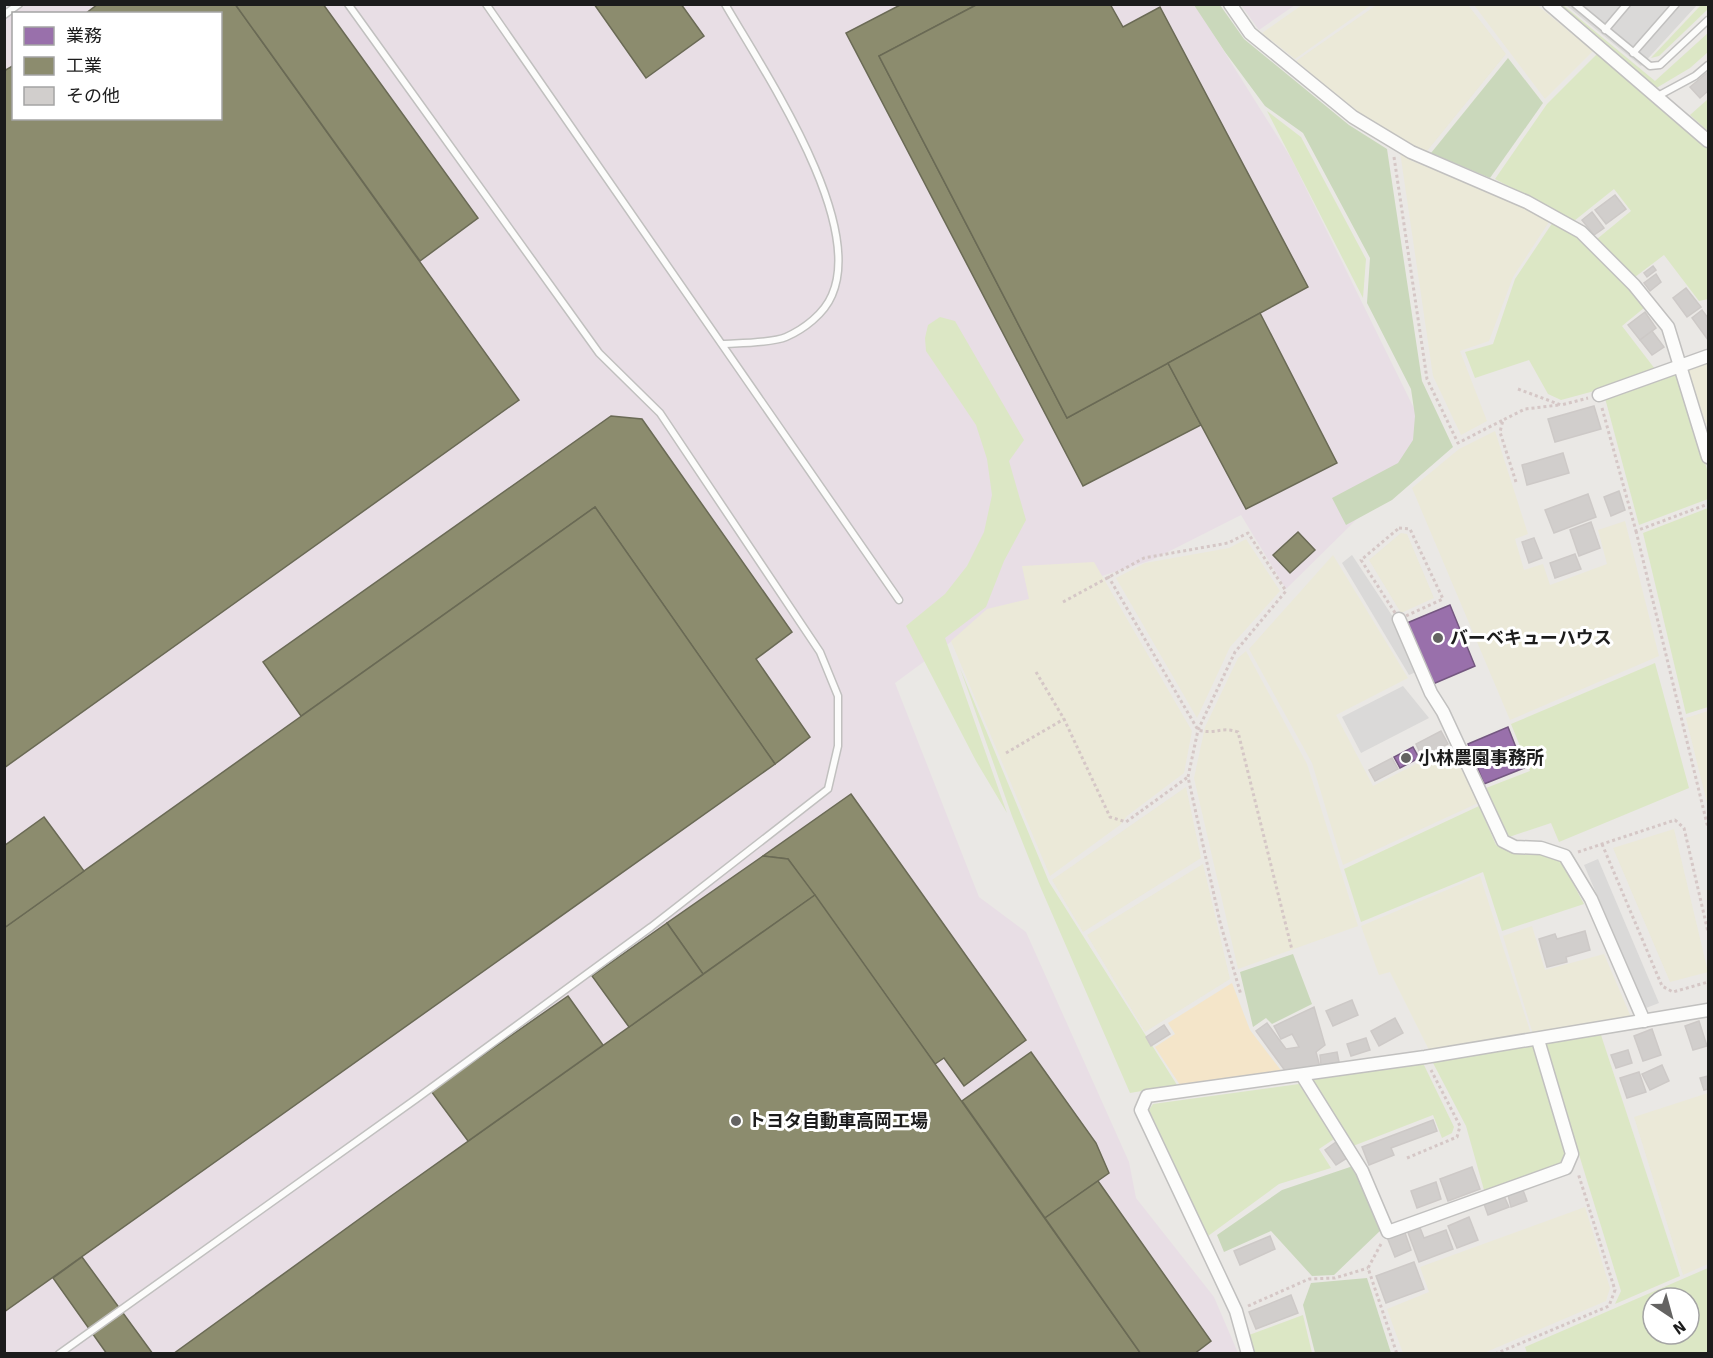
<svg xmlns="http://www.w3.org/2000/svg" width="1713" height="1358" viewBox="0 0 1713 1358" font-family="Signika,'Noto Sans JP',sans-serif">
<rect width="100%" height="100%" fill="#eae8e5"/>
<g fill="#e8dee5" fill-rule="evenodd">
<path d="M 5,5 L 1195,5 L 1291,158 L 1432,445 L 1286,589 L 1241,515 L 1152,560 L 986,613 L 948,644 L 895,683 L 979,897 L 1026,932 L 1129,1162 L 1136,1198 L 1214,1297 L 1238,1353 L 5,1354 ZM 14,14 L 220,14 L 220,118 L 14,118 Z"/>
<polygon points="1241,5 1295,5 1259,30"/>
</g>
<g fill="#ebe9d8">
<polygon points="1378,4 1468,5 1506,54 1427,151 1413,146 1357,111 1296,61"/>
<polygon points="1302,5 1302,4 1371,5 1295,59 1262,33"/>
<polygon points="1474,5 1537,5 1593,51 1545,99"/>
<polygon points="1400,152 1412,161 1525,207 1549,222 1513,277 1489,341 1460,351 1487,421 1461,435 1433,376"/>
<polygon points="1708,361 1708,429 1687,368"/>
<polygon points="1495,431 1528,534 1515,539 1524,570 1543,564 1550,585 1607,564 1598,530 1625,521 1659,656 1510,720 1412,488 1459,449"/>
<polygon points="1401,533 1407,534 1434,598 1401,613 1369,560"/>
<polygon points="1246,539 1280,591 1230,647 1197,718 1116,578 1145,563 1229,548"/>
<polygon points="1333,555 1408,678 1336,715 1373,786 1451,746 1478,803 1343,865 1312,763 1249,649"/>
<polygon points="1094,562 1192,731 1184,773 1127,816 1120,825 1050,876 951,641 987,609 1029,599 1022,566"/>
<polygon points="1246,651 1307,764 1358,926 1238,969 1194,778 1205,727 1238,658"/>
<polygon points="1708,711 1708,807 1686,718"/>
<polygon points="1186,787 1201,858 1083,932 1052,880"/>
<polygon points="1674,829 1708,972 1670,982 1613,848"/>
<polygon points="1203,864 1230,979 1145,1032 1087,935"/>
<polygon points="1480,876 1531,1034 1429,1050 1390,972 1379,975 1361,926"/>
<polygon points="1532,926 1545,970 1604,954 1631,1017 1533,1034 1503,936"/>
<polygon points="1708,1093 1708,1264 1683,1275 1634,1117"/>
<polygon points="1585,1207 1610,1288 1606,1301 1484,1353 1403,1353 1387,1309 1429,1292 1420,1267"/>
</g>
<g fill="#dce7c5" fill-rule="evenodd">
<polygon points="1554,5 1563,5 1655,81 1708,33 1708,52 1690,68 1653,90"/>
<polygon points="1701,5 1708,5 1708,9 1659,56 1651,58"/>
<polygon points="1597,54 1708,149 1708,299 1699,301 1664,255 1635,277 1597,239 1631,211 1614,189 1574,221 1495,179 1547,104"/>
<polygon points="1708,99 1708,131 1690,115"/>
<polygon points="1267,111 1301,137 1366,259 1363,298"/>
<polygon points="1553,222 1577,235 1630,289 1644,308 1622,326 1655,369 1598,390 1561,400 1548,394 1529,360 1475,378 1465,352 1493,344 1515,279"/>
<polygon points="940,317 955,321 1024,440 1009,461 1026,520 1004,561 986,607 945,638 1007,813 976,761 906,626 945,594 967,566 984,532 992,495 987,459 976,425 926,351 925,338 928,325"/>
<polygon points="1679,372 1708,473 1708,499 1639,525 1605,398"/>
<polygon points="1708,508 1708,707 1686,714 1643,533"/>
<polygon points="1655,663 1689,788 1559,842 1551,823 1509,837 1486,788 1530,771 1511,724"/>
<polygon points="960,668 1049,882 1177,1085 1130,1093 1040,886 1012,816"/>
<polygon points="1479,806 1496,845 1515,854 1541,853 1561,861 1584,904 1502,931 1483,872 1361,922 1344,869"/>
<polygon points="1601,1035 1680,1276 1615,1304 1621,1291 1545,1044"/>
<polygon points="1535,1046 1567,1154 1562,1163 1484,1190 1466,1126 1432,1061"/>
<polygon points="1423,1063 1454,1127 1452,1133 1442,1138 1433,1115 1353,1146 1312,1079"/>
<polygon points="1299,1084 1334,1139 1319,1149 1331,1168 1279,1184 1208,1236 1149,1110 1153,1104"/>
<path d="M 1708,1268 L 1708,1353 L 1527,1353 L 1525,1347 ZM 1653,1298 L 1689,1298 L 1689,1334 L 1653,1334 Z"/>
<polygon points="1303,1315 1312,1353 1254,1353 1249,1335"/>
</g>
<g fill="#cad8bb">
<polygon points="1194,5 1220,5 1244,39 1349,125 1387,149 1422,381 1453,447 1392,500 1346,525 1332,498 1398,463 1413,440 1415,416 1411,389 1367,303 1370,258 1303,133 1265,106 1225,52"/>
<polygon points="1508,58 1543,103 1490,178 1431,153"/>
<polygon points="1293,954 1312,1004 1272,1024 1266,1018 1253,1027 1240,972"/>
<polygon points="1353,1166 1382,1229 1334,1275 1312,1276 1271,1231 1224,1252 1217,1235 1282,1190"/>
<polygon points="1367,1278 1391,1353 1315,1353 1303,1305 1311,1283"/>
</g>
<polygon fill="#f4e5c9" points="1232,983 1250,1030 1283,1073 1180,1085 1155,1047 1175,1034 1168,1023"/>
<g fill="#dad9d8">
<polygon points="1566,5 1697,5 1641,66"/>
<polygon points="1352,555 1395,620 1416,672 1409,675 1342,563"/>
<polygon points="1403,686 1429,718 1361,753 1342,717"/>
<polygon points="1598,859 1659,1003 1646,1008 1584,865"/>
</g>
<g fill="#9970ab" stroke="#745780" stroke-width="1.5">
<polygon points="1450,605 1475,666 1433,684 1407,623"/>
<polygon points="1508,727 1524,768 1484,784 1468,744"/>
<polygon points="1413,747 1419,758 1400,768 1394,757"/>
</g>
<g fill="#8c8c6e" stroke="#6a6a55" stroke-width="1.5">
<polygon points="98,4 235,4 519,400 4,768 4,71 14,65 14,118 220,118 220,14 85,14"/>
<polygon points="235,4 323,4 478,218 420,261"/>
<polygon points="594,4 681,4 704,36 646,78"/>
<polygon points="902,4 978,4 879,56 1067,418 1168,363 1201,425 1083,486 846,33"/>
<polygon points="978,4 1110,4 1123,27 1160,7 1308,287 1067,418 879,56"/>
<polygon points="1260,313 1337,463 1246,509 1168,363"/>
<polygon points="611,416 642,419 792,632 756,659 810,737 775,764 595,507 301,716 263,662"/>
<polygon points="595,507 775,764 4,1312 4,928"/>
<polygon points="1298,532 1315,550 1290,573 1273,555"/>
<polygon points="851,794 1026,1040 964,1086 944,1058 935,1064 788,859 763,856"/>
<polygon points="44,817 84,871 4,928 4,846"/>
<polygon points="763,856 788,859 815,895 703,974 667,923"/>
<polygon points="815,895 1141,1354 173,1354 391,1196"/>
<polygon points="667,923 703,974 629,1027 592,976"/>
<polygon points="568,996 603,1045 468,1141 431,1091"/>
<polygon points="1031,1052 1096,1143 1109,1173 1045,1218 962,1101"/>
<polygon points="1098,1181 1211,1341 1194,1354 1141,1354 1045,1218"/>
<polygon points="82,1257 153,1354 107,1354 53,1278"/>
</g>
<g fill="#d1cecc" stroke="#cdc9c7" stroke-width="1.5">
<polygon points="1708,72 1708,91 1700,98 1690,87"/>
<polygon points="1615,195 1626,209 1606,224 1595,210"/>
<polygon points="1592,212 1604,228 1594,235 1582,220"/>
<polygon points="1653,266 1656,270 1647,277 1644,273"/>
<polygon points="1656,274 1661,282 1650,291 1644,283"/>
<polygon points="1686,288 1701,307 1687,317 1673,298"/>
<polygon points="1702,310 1708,318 1708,340 1692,318"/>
<polygon points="1645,312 1656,328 1640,340 1628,325"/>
<polygon points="1652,331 1664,347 1652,355 1640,340"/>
<polygon points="1594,406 1601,429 1555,442 1548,419"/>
<polygon points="1563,453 1569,473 1527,485 1522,465"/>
<polygon points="1619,491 1625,510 1611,516 1604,497"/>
<polygon points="1588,494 1596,517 1554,533 1545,510"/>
<polygon points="1591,522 1600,548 1579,556 1570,530"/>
<polygon points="1534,538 1542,558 1529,563 1522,542"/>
<polygon points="1575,554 1581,569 1555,578 1550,563"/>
<polygon points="1441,731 1448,744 1422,757 1416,744"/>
<polygon points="1392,758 1398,769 1375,781 1369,770"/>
<polygon points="1585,931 1590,950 1566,957 1567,962 1547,967 1539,939 1555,934 1557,939"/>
<polygon points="1352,1000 1358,1015 1333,1026 1326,1011"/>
<polygon points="1314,1007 1325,1045 1316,1052 1320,1067 1286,1072 1256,1031 1267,1023 1286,1049 1299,1047 1292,1034 1281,1039 1274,1026"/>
<polygon points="1395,1018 1403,1033 1379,1046 1371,1031"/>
<polygon points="1699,1021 1707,1046 1693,1050 1685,1026"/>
<polygon points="1164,1025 1170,1034 1151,1046 1146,1037"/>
<polygon points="1652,1029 1661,1055 1643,1061 1634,1036"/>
<polygon points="1366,1038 1370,1050 1351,1056 1347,1044"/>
<polygon points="1628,1050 1632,1063 1616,1068 1611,1055"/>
<polygon points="1337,1052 1339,1062 1321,1065 1320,1055"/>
<polygon points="1662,1065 1669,1081 1650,1090 1642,1074"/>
<polygon points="1639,1072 1646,1092 1627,1098 1620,1078"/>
<polygon points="1708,1076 1708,1089 1704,1090 1700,1078"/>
<polygon points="1433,1120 1437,1131 1391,1148 1394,1155 1369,1165 1362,1147"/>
<polygon points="1336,1142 1347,1158 1336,1165 1325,1150"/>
<polygon points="1472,1167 1480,1189 1448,1201 1440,1179"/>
<polygon points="1436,1182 1441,1199 1417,1208 1411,1191"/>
<polygon points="1523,1190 1527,1201 1511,1207 1508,1195"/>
<polygon points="1504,1196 1509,1207 1488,1215 1484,1204"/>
<polygon points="1469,1217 1478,1240 1457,1248 1448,1226"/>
<polygon points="1419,1225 1424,1238 1446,1230 1453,1249 1419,1262 1407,1230"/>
<polygon points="1404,1230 1411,1250 1395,1257 1387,1237"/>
<polygon points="1270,1236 1275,1249 1240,1265 1234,1251"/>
<polygon points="1414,1262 1424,1289 1386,1303 1376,1276"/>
<polygon points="1291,1295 1298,1313 1256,1329 1249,1312"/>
</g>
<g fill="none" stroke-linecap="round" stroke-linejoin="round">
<defs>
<g id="lane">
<polyline points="486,4 899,600"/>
<polyline points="1575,4 1650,66 1660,65 1708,20"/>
<polyline points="4,15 19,4"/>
<polyline points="1605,30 1627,4"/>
<polyline points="1633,53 1676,4"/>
<polyline points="1656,97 1695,76 1708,65"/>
<path d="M 723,344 C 738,343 773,343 786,337 C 804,329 824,314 832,295 C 865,220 763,70 725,4"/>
<polyline points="59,1354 416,1099 651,927 828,789 838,746 838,696 820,652 660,413 599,353 348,4"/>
</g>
<g id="street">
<polyline points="1230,4 1250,33 1353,117 1411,152 1527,202 1581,232 1634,285 1668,327 1708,457"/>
<polyline points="1549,4 1708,141"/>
<polyline points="1599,395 1708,356"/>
<polyline points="1399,619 1431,693 1443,712 1503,841 1515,847 1541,848 1565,856 1591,899 1644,1021"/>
<polyline points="1302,1075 1362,1171 1388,1232 1566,1168 1572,1154 1538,1040"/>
<polyline points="1248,1354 1236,1311 1141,1110 1147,1096 1425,1057 1708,1010"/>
</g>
</defs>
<use href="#lane" stroke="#c1c0bf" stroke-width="9"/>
<use href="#street" stroke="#c1c0bf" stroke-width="15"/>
<g stroke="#d5c7c6" stroke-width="3" stroke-dasharray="3 3" stroke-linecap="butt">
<polyline points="1394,157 1427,379 1458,443 1503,420"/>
<polyline points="1518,389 1561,405 1588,398"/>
<polyline points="1602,408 1636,531 1708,504"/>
<polyline points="1516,482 1500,432 1503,420 1525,409 1559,405"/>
<polygon points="1399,528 1410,529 1443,599 1399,619 1361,560"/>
<polyline points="1636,531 1708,828"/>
<path d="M 1108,576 L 1198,730 C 1216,735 1221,726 1238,732 L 1292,950"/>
<polyline points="1063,602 1144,558 1228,543 1248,533 1286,591 1235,652 1198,730 1188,777 1220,922 1241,995"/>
<polyline points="1036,672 1064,719 1110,817 1126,822 1188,777"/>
<polyline points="1006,753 1064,719"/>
<polyline points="1602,844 1662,986 1673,992 1708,982"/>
<polyline points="1578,852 1675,820 1684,828 1708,932"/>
<polyline points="1407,1158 1457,1137 1460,1126 1431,1070"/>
<polyline points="1381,1244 1368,1268 1397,1354"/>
<polyline points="1248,1306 1309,1279 1335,1278 1368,1268"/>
<polyline points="1495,1354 1609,1306 1615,1290 1578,1173"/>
</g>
<use href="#lane" stroke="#fcfcfb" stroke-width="6"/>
<use href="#street" stroke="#fcfcfb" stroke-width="12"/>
</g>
<g fill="#646362" stroke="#fff" stroke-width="2">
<circle cx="1438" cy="638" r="6"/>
<circle cx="1406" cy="758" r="6"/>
<circle cx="736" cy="1121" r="6"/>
</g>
<g text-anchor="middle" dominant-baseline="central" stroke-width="6" stroke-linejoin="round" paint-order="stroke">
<g font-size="18" font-weight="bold" fill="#1c1c1c" stroke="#fff" text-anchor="start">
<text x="1450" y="638">バーベキューハウス</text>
<text x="1418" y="758">小林農園事務所</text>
<text x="748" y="1121">トヨタ自動車高岡工場</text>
</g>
</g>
<rect width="1713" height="1358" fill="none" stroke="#1c1c1c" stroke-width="12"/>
<rect x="12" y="12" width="210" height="108" fill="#ffffff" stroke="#a4a4a4" stroke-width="1.5"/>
<rect x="24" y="27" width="30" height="18" fill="#9970ab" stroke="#a4a4a4" stroke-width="1.5"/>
<text x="66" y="42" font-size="18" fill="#1c1c1c">業務</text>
<rect x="24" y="57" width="30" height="18" fill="#8c8c6e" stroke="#a4a4a4" stroke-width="1.5"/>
<text x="66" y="72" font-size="18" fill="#1c1c1c">工業</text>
<rect x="24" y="87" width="30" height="18" fill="#d1cecc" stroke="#a4a4a4" stroke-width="1.5"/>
<text x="66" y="102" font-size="18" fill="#1c1c1c">その他</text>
<g transform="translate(1671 1316) rotate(144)"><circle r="28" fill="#ffffff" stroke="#a4a4a4" stroke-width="1.5"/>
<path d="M0-4.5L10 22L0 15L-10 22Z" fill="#646362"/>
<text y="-9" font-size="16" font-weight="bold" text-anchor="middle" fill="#1c1c1c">N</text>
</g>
</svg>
